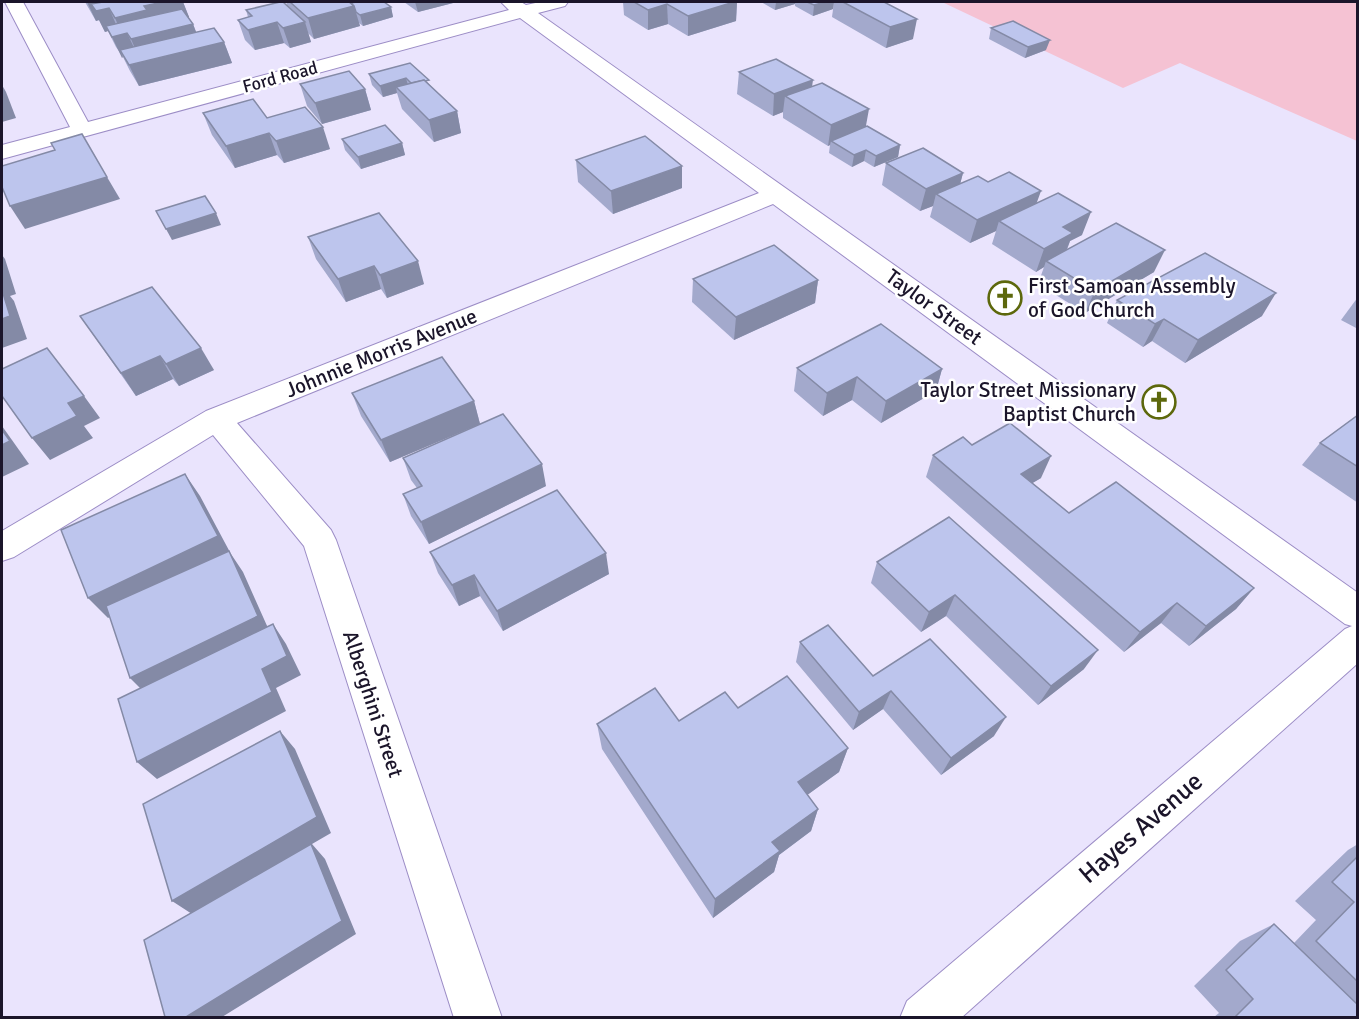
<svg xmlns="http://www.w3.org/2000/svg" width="1359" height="1019" viewBox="0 0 1359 1019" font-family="Signika,sans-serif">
<rect width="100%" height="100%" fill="#eae4fd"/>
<polygon fill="#f5c2d3" points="942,2 1357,2 1357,141 1180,63 1123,88"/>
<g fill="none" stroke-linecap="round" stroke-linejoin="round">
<defs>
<polygon id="minor" points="5,2 23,2 88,122 509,10 501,2 521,2 526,5 540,2 568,2 565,6 538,13 1358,593 1358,663 961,1018 900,1018 907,1001 1345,629 1352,626 1345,624 773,204 237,423 331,530 336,540 502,1018 454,1018 304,546 213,435 14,557 2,561 2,531 206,411 759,193 520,18 2,159 2,145 70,127"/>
</defs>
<use href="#minor" stroke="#9c8dc6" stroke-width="2"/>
<use href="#minor" fill="#fff" fill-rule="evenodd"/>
</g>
<g fill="#a3a9cc">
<polygon points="85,2 183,2 189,17 188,18 193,24 196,32 224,42 232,63 139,86 130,71 123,57 116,47 108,31 105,32 99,20 96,21"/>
<polygon points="286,2 349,2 351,3 391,7 393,17 363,26 359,23 360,26 314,39 308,33 311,42 290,48 284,43 255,50 245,40 238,20 248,17 246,10 287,5"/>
<polygon points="404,2 457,2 418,12"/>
<polygon points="623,2 737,2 736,21 688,36 668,24 648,30 624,15"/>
<polygon points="761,2 834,2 833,9 813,16 795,6 795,4 775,10"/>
<polygon points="834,2 884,2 913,39 886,48 832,17"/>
<polygon points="991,28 1046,50 1025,58 989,39"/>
<polygon points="410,63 430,85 457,111 461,133 434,142 402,109 397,93 383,97 372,85 369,74"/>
<polygon points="739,72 812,86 866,126 900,145 898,157 874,167 864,161 852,167 829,153 830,145 828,146 783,118 783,112 773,116 737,94"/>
<polygon points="300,84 365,89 371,110 322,124 307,106"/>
<polygon points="203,113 267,118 330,149 284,163 277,155 235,168 212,135"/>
<polygon points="342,139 402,143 405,155 361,169 345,150"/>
<polygon points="576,160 682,188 613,214 578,182"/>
<polygon points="886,163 963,173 960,184 988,182 1037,203 1082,235 1070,241 1067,250 1154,272 1085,313 1038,284 1044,267 1036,272 992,244 996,231 970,243 930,217 933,206 920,211 882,185"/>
<polygon points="308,237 424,284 387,298 381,289 346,302 316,259"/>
<polygon points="693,279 818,280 815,303 734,340 692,302"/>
<polygon points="1358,297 1358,329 1341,320"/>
<polygon points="1117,300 1262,316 1185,363 1152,341 1143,347 1107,323"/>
<polygon points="80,316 214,370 179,386 173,379 136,396"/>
<polygon points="797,368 942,369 936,391 881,423 852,400 823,416 794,391"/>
<polygon points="352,393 474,401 480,424 390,462 361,416"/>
<polygon points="1358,415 1358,503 1302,465 1320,443"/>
<polygon points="972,445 1041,478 1032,483 1069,513 1254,588 1236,609 1189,646 1161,623 1124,652 926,477 933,455"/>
<polygon points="403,458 546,486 429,544 411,516 403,494 417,488 411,480"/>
<polygon points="949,517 1084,669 1038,705 946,616 921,632 871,583 877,562"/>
<polygon points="430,552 609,574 503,631 480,596 459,606 438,573"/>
<polygon points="800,642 994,736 941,775 883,709 853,730 796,662"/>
<polygon points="738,708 848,748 839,772 807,795 818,809 811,831 779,855 774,872 713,918 602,749 597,724 679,721"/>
<polygon points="1358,844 1358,1017 1214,1017 1219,1013 1194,986 1240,941 1274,924 1294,943 1316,920 1295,901 1348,850"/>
</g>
<g fill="#848aa6">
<polygon points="87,2 183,2 189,17 127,33 137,54 120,50 123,57 122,58 112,37 122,34 115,18 109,8 118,29 106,26 108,31 105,32 91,4 99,20 96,21"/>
<polygon points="415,2 457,2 418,12"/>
<polygon points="734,2 737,2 736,21 688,36 688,16"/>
<polygon points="776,2 795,2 795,4 775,10"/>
<polygon points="825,2 834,2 833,9 813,16 814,5"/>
<polygon points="667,4 668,24 648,30 648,10"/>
<polygon points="354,6 360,26 314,39 308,18"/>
<polygon points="391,7 393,17 363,26 360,15"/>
<polygon points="917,19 913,39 886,48 890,27"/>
<polygon points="277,22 284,43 255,50 248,30"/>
<polygon points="305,22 311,42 290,48 283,28"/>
<polygon points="193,24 201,45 140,60 131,39"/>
<polygon points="1050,40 1046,50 1025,58 1028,47"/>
<polygon points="224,42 232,63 139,86 129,65"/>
<polygon points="406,78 409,89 396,87 397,93 383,97 380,86"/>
<polygon points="813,80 810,101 785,96 783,112 773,116 774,94"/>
<polygon points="2,85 6,92 16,118 2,122"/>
<polygon points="365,89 371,110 322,124 315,103"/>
<polygon points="869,109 865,131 831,141 830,145 828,146 831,125"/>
<polygon points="457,111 461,133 434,142 429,120"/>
<polygon points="323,127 330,149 284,163 276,141"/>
<polygon points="269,133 277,155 235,168 226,146"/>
<polygon points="402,143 405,155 361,169 358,157"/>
<polygon points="900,145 898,157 874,167 876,156"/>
<polygon points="866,150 864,161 852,167 854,155"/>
<polygon points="682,166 682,188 613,214 611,191"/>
<polygon points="963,173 957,196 936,194 933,206 920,211 926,189"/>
<polygon points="107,177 120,199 25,229 10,206"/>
<polygon points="1041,191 1033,213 999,221 996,231 970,243 977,220"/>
<polygon points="1091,212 1082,235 1070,241 1064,256 1046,261 1044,267 1036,272 1044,249 1063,227"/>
<polygon points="216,213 221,225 172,240 166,229"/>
<polygon points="1165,250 1154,272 1085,313 1095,291"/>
<polygon points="2,255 5,259 16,294 10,296 14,301 27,339 2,348"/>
<polygon points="418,261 424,284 387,298 380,275"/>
<polygon points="374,266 381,289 346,302 338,279"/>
<polygon points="818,280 815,303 734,340 736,317"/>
<polygon points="1276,293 1262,316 1185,363 1198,340"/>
<polygon points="1164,319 1152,341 1143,347 1155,324"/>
<polygon points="201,348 214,370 179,386 166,364"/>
<polygon points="160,356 173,379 136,396 121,373"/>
<polygon points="942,369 936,391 881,423 886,401"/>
<polygon points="857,377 852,400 823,416 827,393"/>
<polygon points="84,396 100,418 84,426 93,438 50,460 32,438 68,403"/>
<polygon points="474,401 480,424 390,462 381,440"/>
<polygon points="2,426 29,464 2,477"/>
<polygon points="1051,456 1041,478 1011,496 1021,474"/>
<polygon points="542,464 546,486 429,544 421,522"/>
<polygon points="185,474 200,496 232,556 229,551 243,572 272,637 149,697 130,678 232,557 108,618 88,598"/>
<polygon points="606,553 609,574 503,631 497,611"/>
<polygon points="474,575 480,596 459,606 452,585"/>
<polygon points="1254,588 1236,609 1189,646 1206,626"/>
<polygon points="955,595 946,616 921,632 929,612"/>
<polygon points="1177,603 1161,623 1124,652 1140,632"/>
<polygon points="273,624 286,644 301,675 276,688 286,711 157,779 137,762 262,669"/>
<polygon points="1098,650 1084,669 1038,705 1051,686"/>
<polygon points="891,691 883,709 853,730 859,712"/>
<polygon points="1006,717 994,736 941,775 951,758"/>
<polygon points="280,731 295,749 331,833 312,844 325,859 356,934 222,1017 186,1017 192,914 172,901"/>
<polygon points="848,748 839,772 792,806 798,782"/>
<polygon points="818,809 811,831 779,855 774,872 713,918 715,899 772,842"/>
</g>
<g fill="#bdc5ed" stroke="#848aa6" stroke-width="1.5">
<polygon points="103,2 163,2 144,6 147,10 115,18 109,8 96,11 91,4"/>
<polygon points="280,2 283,2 305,22 283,28 277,22 248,30 238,20 252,16 246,10"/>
<polygon points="290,2 349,2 354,6 308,18"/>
<polygon points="356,2 384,2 391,7 360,15 356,12 354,6 351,3"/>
<polygon points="634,2 734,2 688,16 667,4 648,10"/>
<polygon points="807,2 825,2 814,5"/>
<polygon points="843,2 884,2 917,19 890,27"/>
<polygon points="182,9 193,24 131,39 127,33 112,37 106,26"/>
<polygon points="1013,21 1050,40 1028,47 991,28"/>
<polygon points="214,28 224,42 129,65 120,50"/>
<polygon points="776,59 813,80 774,94 739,72"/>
<polygon points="410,63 429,80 425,81 424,80 411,83 406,78 380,86 369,74"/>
<polygon points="349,71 365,89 315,103 300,84"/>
<polygon points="424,80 457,111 429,120 396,87"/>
<polygon points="822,83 869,109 831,125 785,96"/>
<polygon points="253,99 267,118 305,107 323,127 276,141 269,133 226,146 203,113"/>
<polygon points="385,125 402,143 358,157 342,139"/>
<polygon points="867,126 900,145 876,156 866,150 854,155 831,141"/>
<polygon points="82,134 107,177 10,206 2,187 2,166 55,150 51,143"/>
<polygon points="645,136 682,166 611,191 576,160"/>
<polygon points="923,148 963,173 926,189 886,163"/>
<polygon points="1009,172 1041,191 977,220 936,194 978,176 988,182"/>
<polygon points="1058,193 1091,212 1063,227 1073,233 1044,249 999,221"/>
<polygon points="205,196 216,213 166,229 156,211"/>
<polygon points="379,213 418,261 380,275 374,266 338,279 308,237"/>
<polygon points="1116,223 1165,250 1095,291 1046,261"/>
<polygon points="774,245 818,280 736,317 693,279"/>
<polygon points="1205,253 1276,293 1198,340 1164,319 1155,324 1117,300"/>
<polygon points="152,287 201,348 166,364 160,356 121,373 80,316"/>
<polygon points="2,290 10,316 2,319"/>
<polygon points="881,324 942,369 886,401 857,377 827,393 797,368"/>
<polygon points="47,348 84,396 68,403 77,416 32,438 2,396 2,369"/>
<polygon points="442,357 474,401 381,440 352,393"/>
<polygon points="503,414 542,464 421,522 403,494 422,486 403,458"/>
<polygon points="1358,415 1358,467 1320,443"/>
<polygon points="1010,423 1051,456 1021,474 1069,513 1116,482 1254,588 1206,626 1177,603 1140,632 933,455 963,437 972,445"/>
<polygon points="2,430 10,441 2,445"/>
<polygon points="185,474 218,536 88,598 61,530"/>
<polygon points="557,490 606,553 497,611 474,575 452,585 430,552"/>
<polygon points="949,517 1098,650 1051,686 955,595 929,612 877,562"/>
<polygon points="229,551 258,616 130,678 106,606"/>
<polygon points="273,624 287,656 262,669 272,692 137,762 118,699"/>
<polygon points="828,625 873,676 930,639 1006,717 951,758 891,691 859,712 800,642"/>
<polygon points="787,676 848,748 798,782 818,809 772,842 780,851 715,899 597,724 655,688 679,721 725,692 738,708"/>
<polygon points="280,731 317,817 172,901 143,804"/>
<polygon points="311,844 342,921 186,1017 165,1017 144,940"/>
<polygon points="1358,856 1358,982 1316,941 1354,902 1332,882"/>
<polygon points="1274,924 1358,1005 1358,1017 1235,1017 1253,999 1226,970"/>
</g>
<defs>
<symbol id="church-ring" viewBox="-11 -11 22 22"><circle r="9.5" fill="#fff" stroke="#5d680c" stroke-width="1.5"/><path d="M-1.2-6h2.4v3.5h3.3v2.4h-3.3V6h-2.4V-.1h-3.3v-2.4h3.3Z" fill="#5d680c"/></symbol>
</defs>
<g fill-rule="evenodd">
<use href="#church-ring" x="986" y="279" width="38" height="38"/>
<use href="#church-ring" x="1140" y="383" width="38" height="38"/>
</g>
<g text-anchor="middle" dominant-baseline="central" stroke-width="5" stroke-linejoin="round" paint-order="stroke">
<g font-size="18" fill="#1b152a" stroke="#fff">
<text transform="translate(280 77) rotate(-15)">Ford Road</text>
</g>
<g font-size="21" fill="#1b152a" stroke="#fff" text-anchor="start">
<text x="1028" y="286">First Samoan Assembly<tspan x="1028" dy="24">of God Church</tspan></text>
<text x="1136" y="390" text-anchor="end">Taylor Street Missionary<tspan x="1136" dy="24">Baptist Church</tspan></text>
</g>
<g font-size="21" fill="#1b152a" stroke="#fff">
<text transform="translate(934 307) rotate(36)">Taylor Street</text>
<text transform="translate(381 353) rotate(-22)">Johnnie Morris Avenue</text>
<text transform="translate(373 704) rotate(72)">Alberghini Street</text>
</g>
<g font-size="26" fill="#1b152a" stroke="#fff">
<text transform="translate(1141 828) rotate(-41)">Hayes Avenue</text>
</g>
</g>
<rect width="1359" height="1019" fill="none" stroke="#1b152a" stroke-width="6"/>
</svg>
